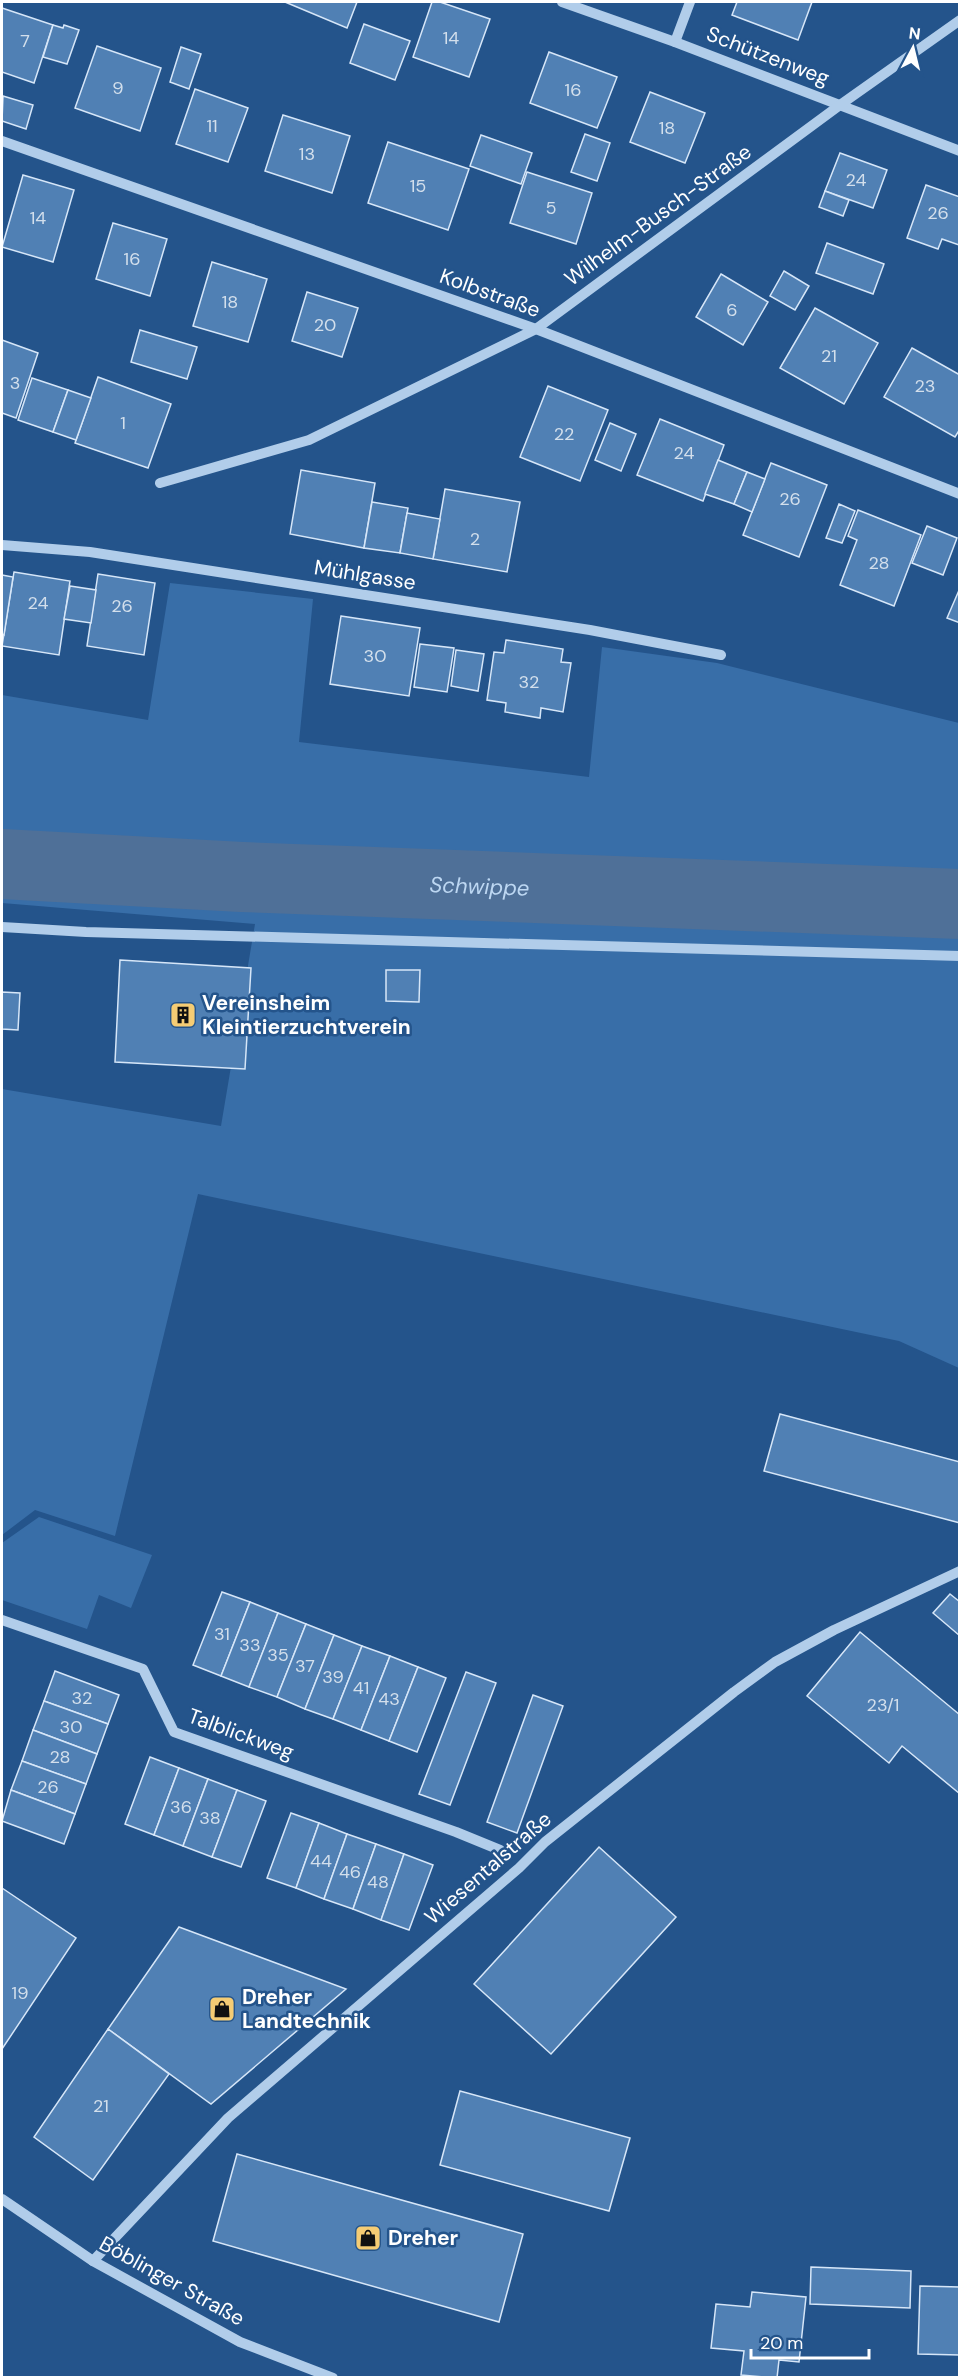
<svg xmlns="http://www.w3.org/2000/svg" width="961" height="2379" viewBox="0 0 961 2379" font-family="'DM Sans',sans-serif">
<rect width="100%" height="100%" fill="#24548b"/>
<g fill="#386ea8">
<polygon points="170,583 313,599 299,742 589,777 602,647 717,663 959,723 959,1368 899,1341 198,1194 115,1536 35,1510 2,1535 2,1089 221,1126 255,924 2,903 2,695 148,720"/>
<polygon points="39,1517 152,1555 131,1608 99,1595 87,1629 2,1600 2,1543"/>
</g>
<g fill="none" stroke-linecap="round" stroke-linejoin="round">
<path stroke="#4f7098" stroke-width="70" id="s1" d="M 2,864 L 242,877 L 960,904"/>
</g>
<g fill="#5080b4" stroke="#d6e6f8" stroke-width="1.5">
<polygon points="285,2 357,2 347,28"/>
<polygon points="432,2 440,2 490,19 469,77 413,57"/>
<polygon points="737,2 812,2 798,40 732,15"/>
<polygon points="2,8 53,25 34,83 2,72"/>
<polygon points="364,24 410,41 395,80 350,63"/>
<polygon points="53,25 63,28 64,25 79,30 67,64 43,57"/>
<polygon points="97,46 161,68 140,131 75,108"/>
<polygon points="181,47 201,54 189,89 170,82"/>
<polygon points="549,52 617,77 597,128 530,103"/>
<polygon points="195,89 248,108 228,162 176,144"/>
<polygon points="650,92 705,113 685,163 630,142"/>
<polygon points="3,96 33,105 26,129 2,121"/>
<polygon points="283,115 350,136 332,193 265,171"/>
<polygon points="585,134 610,143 597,181 571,172"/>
<polygon points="481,135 532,153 521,184 470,166"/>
<polygon points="388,142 469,169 448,230 368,203"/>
<polygon points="840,153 887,170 873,208 825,191"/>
<polygon points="527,172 592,193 576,244 510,223"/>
<polygon points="23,175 74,190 53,262 2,247"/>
<polygon points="926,185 960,197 959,245 942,239 938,249 907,238"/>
<polygon points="825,191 849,200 843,216 819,207"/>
<polygon points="113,223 167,239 150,296 96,279"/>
<polygon points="827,243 884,264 873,294 816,273"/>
<polygon points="212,262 267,279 248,342 193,326"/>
<polygon points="784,271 809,286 795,310 770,296"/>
<polygon points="721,274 768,302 743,345 696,317"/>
<polygon points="307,292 358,308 342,357 292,341"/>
<polygon points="815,308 878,343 844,404 780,368"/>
<polygon points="140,330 197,347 187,379 131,362"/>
<polygon points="2,340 38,353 16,418 2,413"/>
<polygon points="912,348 960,375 960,429 955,437 884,397"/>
<polygon points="98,377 171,404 148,468 75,443"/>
<polygon points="32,378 68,390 53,432 18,420"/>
<polygon points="548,386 608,410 580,481 520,457"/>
<polygon points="68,390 91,398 76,440 53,432"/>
<polygon points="660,419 724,445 703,501 637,475"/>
<polygon points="610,423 636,434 621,471 595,460"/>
<polygon points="718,460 747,472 734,504 705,494"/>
<polygon points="771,463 827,485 799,557 743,535"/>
<polygon points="301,470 375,483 364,548 290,534"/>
<polygon points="747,472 765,479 752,512 734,504"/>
<polygon points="445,489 520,502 507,572 433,559"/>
<polygon points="372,502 408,508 400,553 364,548"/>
<polygon points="839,504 855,511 842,543 826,538"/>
<polygon points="858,510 921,535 894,606 840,585 857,540 848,536"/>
<polygon points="407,513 440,519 433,559 400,553"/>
<polygon points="927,526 957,538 943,575 912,563"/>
<polygon points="14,572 70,581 59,655 2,646"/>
<polygon points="98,574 155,583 144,655 87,646"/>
<polygon points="2,575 13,577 4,635 2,634"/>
<polygon points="70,586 96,590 91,623 64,619"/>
<polygon points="960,588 960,623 947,618"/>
<polygon points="341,616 420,628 409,696 330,684"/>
<polygon points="506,640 563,649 561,662 571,663 563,712 541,708 540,718 505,712 506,703 487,700 494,652 504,653"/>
<polygon points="420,644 454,648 447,692 414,687"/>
<polygon points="456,650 484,654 478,691 451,686"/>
<polygon points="120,960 251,968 245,1069 115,1062"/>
<polygon points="386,970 420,970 419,1002 386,1001"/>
<polygon points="2,992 20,993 18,1030 2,1029"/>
<polygon points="780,1414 960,1462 960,1523 764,1471"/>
<polygon points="222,1592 250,1602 221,1676 193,1665"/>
<polygon points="950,1594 960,1602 960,1636 933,1613"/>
<polygon points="250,1602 278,1613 249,1687 221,1676"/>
<polygon points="278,1613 306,1624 277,1697 249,1687"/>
<polygon points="306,1624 334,1635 305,1709 277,1697"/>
<polygon points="860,1632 960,1715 960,1794 902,1746 889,1763 807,1696"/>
<polygon points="334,1635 362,1646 333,1719 305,1709"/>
<polygon points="362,1646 390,1656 361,1730 333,1719"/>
<polygon points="390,1656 418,1667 389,1741 361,1730"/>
<polygon points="418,1667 446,1678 417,1752 389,1741"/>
<polygon points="55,1671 119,1695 108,1724 44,1701"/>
<polygon points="466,1672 496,1683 450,1805 419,1794"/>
<polygon points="533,1695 563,1706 517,1833 487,1822"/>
<polygon points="44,1701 108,1724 97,1754 33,1730"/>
<polygon points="33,1730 97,1754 86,1784 22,1761"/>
<polygon points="150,1757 179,1768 154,1835 125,1824"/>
<polygon points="22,1761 86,1784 75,1814 11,1790"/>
<polygon points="179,1768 208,1779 183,1846 154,1835"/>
<polygon points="208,1779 237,1790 212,1857 183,1846"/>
<polygon points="11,1790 75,1814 64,1844 2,1821"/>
<polygon points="237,1790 266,1801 241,1867 212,1857"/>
<polygon points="291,1813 319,1823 296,1888 267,1878"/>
<polygon points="319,1823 347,1834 324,1899 296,1888"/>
<polygon points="347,1834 376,1844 353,1909 324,1899"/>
<polygon points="376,1844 404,1854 381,1920 353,1909"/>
<polygon points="599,1847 676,1917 551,2054 474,1984"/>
<polygon points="404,1854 433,1865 409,1930 381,1920"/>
<polygon points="2,1888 76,1938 2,2049"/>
<polygon points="179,1927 346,1989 211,2104 108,2029"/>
<polygon points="108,2029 169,2074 93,2180 34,2137"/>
<polygon points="460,2091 630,2138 609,2211 440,2165"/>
<polygon points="237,2154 523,2234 499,2322 213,2241"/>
<polygon points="811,2267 911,2271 910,2308 810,2304"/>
<polygon points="920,2286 960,2287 960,2355 918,2354"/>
<polygon points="752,2292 806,2297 799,2362 779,2360 777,2378 741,2375 744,2351 711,2348 716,2304 750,2307"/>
</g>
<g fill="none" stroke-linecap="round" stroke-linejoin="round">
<g stroke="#b1cdea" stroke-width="10">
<polyline points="562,2 675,42 960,151"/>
<polyline points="675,42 690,2"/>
<polyline points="2,141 536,329 960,494"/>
<polyline points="160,483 309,440 536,329 840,105 960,20"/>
<polyline points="2,545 90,552 590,630 721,655"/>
<polyline points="2,927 86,932 960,956"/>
<polyline points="2,1620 143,1669 174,1732 456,1832 500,1850"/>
<polyline points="2,2199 93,2261 240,2342 333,2378"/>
<polyline points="93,2261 228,2118 519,1868 545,1842 734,1692 775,1662 834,1630 960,1571"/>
</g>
</g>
<defs>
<symbol id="building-square" viewBox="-11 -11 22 22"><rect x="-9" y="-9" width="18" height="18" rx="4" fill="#f5cc74" stroke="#24548b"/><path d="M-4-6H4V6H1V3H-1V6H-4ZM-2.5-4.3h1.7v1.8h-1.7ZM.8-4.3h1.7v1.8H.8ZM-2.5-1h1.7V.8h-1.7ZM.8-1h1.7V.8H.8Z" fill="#111"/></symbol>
<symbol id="shop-square" viewBox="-11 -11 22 22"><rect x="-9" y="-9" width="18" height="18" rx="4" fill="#f5cc74" stroke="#24548b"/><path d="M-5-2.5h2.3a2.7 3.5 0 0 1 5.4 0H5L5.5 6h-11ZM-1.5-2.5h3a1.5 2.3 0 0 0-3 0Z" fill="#111"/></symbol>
</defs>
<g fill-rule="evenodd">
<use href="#building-square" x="168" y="1000" width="30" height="30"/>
<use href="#shop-square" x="207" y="1994" width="30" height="30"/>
<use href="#shop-square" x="353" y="2223" width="30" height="30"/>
</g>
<g text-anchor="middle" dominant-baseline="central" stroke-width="5" stroke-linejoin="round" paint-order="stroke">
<g font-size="18" fill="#d3dfec">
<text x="451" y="38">14</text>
<text x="25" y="41">7</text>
<text x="118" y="88">9</text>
<text x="573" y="90">16</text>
<text x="212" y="126">11</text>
<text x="667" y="128">18</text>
<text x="307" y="154">13</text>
<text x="856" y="180">24</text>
<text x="418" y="186">15</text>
<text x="551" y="208">5</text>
<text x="938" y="213">26</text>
<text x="38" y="218">14</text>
<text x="132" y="259">16</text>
<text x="230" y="302">18</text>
<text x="732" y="310">6</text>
<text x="325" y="325">20</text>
<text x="829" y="356">21</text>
<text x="15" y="383">3</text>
<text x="925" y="386">23</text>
<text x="123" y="423">1</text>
<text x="564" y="434">22</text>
<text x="684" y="453">24</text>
<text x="790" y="499">26</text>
<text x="475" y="539">2</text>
<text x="879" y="563">28</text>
<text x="38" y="603">24</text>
<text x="122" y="606">26</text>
<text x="375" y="656">30</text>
<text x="529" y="682">32</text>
<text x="222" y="1634">31</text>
<text x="250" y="1645">33</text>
<text x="278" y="1655">35</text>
<text x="305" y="1666">37</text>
<text x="333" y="1677">39</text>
<text x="361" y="1688">41</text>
<text x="82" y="1698">32</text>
<text x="389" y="1699">43</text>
<text x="883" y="1705">23/1</text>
<text x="71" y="1727">30</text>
<text x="60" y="1757">28</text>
<text x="48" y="1787">26</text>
<text x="181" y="1807">36</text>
<text x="210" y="1818">38</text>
<text x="321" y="1861">44</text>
<text x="350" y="1872">46</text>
<text x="378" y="1882">48</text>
<text x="20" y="1993">19</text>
<text x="101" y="2106">21</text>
</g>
<g font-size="21" fill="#fff" stroke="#24548b">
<text transform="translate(768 56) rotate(21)">Schützenweg</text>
<text transform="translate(658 215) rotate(-36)">Wilhelm-Busch-Straße</text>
<text transform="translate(490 293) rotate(20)">Kolbstraße</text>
<text transform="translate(365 575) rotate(9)">Mühlgasse</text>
<text transform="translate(241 1734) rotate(20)">Talblickweg</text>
<text transform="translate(488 1868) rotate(-41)">Wiesentalstraße</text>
<text transform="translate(172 2281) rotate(29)">Böblinger Straße</text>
</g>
<g font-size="21" font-weight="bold" fill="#fff" stroke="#24548b" text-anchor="start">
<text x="202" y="1003">Vereinsheim<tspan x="202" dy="24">Kleintierzuchtverein</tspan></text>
<text x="242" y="1997">Dreher<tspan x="242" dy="24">Landtechnik</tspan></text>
<text x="388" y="2238">Dreher</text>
</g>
<g font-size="22" font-style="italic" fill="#bdd7f2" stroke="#24548b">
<text stroke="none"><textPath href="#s1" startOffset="478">Schwippe</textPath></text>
</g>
</g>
<rect width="961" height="2379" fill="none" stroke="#ffffff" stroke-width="6"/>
<g transform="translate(913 48) rotate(7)" stroke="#24548b" stroke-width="4.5" paint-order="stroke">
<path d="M0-4.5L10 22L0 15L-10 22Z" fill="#ffffff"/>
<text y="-9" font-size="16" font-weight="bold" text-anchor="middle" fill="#ffffff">N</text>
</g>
<path d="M751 2349v9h118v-9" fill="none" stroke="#ffffff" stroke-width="3"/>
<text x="760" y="2349" font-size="18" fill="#ffffff" stroke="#24548b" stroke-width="4.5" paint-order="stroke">20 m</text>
</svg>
